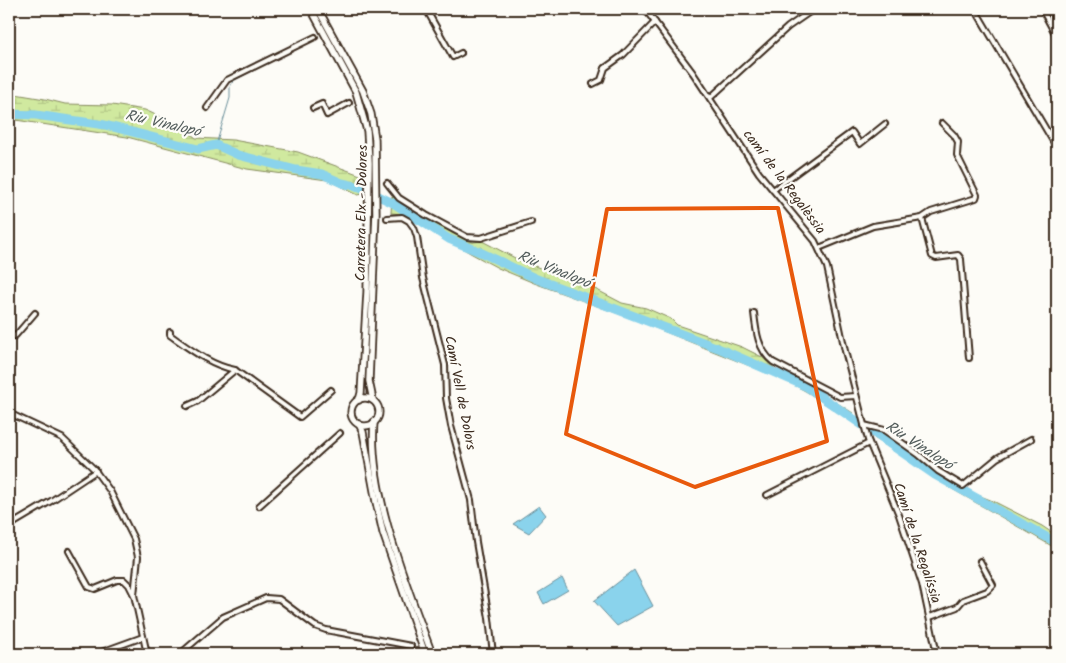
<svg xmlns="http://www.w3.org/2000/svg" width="1066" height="663" viewBox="0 0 1066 663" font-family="Kalam,sans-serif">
<defs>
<pattern id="wetland-marsh" width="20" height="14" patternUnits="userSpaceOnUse" patternTransform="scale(1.25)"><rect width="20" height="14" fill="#d0e99f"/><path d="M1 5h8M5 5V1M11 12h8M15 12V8" fill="none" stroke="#b4c888"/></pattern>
</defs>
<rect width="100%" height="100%" fill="#fdfcf7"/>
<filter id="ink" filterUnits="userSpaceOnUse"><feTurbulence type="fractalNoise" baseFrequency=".02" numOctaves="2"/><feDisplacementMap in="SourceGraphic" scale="10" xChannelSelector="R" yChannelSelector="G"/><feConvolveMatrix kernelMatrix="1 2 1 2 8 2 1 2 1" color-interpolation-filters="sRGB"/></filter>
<g filter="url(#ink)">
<g fill="url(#wetland-marsh)" stroke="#868a5e">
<polygon points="9,93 45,99 65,104 112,105 145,110 182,127 196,138 233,140 298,152 363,176 363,194 358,195 327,180 247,169 127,137 9,119"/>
<polygon points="392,196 423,216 456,235 473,242 482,241 519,260 597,290 622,303 646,308 671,319 677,325 742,347 762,357 777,371 811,386 853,413 856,416 858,426 807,392 787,381 638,321 534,283 498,268 472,254 402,214 391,213"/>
<polygon points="870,429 885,433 963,489 993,501 1042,526 1057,536 1057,549 952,489 874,438"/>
</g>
<g fill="#8ad3ec" stroke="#6a8f9a">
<polygon points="539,506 546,515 529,533 513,524"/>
<polygon points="634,570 653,606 617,626 594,601"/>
<polygon points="562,578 568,590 544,604 538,593"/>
</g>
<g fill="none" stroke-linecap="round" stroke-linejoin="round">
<polyline stroke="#6a8f9a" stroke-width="1" points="216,145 230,98 230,87 233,81 288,52"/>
<polyline stroke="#8ad3ec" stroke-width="9" points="9,114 36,115 105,125 198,149 216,145 238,155 296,170 322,174 342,183 360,187 393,203 449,239 480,252 537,279 718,348 807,387 935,475 1057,543"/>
<defs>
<g id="minor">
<polyline points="426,9 453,57 461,53"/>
<polyline points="645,9 693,73 759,173 815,241 827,267 845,351 868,440 899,515 922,584 937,654"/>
<polyline points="975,9 1057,148"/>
<polyline points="1044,13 1057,37"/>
<polyline points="593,84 601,80 605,68 623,55 655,22"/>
<polyline points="710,98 788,27 814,9"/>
<polyline points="207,108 227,80 315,37"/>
<polyline points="313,108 322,104 327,115 349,103"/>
<polyline points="387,183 399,198 426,215 467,237 481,238 531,222"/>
<polyline points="773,190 852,132 860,144 885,124"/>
<polyline points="387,218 402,217 409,221 414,228 417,237 423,278 445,365 446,398 451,426 471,500 476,542 489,618 493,654"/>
<polyline points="922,218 932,256 936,258 958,255 961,259 969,358"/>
<polyline points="819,248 873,226 922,218 931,212 976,198 977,195 957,155 958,142 954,135 942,123"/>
<path d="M 754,313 C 756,331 758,350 773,362 L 840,397 L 856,396"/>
<path d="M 170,332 L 170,335 C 190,349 210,365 235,370"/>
<polyline points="9,339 16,335 35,313"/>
<polyline points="187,406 198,401 235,370 300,417 331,390"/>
<polyline points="9,413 62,438 94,469 110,491 134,539 138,557 134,595 147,654"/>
<polyline points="864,425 884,430 918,454 938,471 963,486 997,458 1031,439"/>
<polyline points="767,495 869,443"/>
<polyline points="259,506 340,433"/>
<polyline points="9,526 51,501 96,471"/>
<polyline points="69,551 89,587 95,589 117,580 124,580 129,585 134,595"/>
<polyline points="930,617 957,607 963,600 987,591 993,585 980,561"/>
<polyline points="96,654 143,637"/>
<polyline points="180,654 223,617 266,598 279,599 315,626 326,630 411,646"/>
</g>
<g id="secondary">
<polyline points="311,9 356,92 367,131 369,163 367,292 361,393 359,400"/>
<polyline points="318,9 363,91 371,114 375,139 376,213 369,381 373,400"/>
<circle cx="365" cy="412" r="14"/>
<path d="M 374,422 C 368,493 408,588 432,654"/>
<polyline points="359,424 363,432 376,502 383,533 425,654"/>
</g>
</defs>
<use href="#minor" stroke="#3b2a1e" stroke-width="8"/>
<use href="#secondary" stroke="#3b2a1e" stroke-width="9"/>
<use href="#minor" stroke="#fdfcf7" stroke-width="4"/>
<use href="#secondary" stroke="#fdfcf7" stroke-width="5.5"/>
</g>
</g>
<path fill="none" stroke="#e8590c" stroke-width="4" stroke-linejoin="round" d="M 778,208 L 827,441 L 695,487 L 566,434 L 607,209 Z"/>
<g text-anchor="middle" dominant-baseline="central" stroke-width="4.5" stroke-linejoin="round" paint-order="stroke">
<g font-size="14" fill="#3b2a1e" stroke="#fdfcf7">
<text transform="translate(784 182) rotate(53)">camí de la Regalèssia</text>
<text transform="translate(362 213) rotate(-89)">Carretera Elx - Dolores</text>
<text transform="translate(460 393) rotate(79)">Camí Vell de Dolors</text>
<text transform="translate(917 543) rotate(72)">Camí de la Regalíssia</text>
</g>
<g font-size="15" font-style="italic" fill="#535d5c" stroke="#fdfcf7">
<text transform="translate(163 124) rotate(13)">Riu Vinalopó</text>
<text transform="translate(554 270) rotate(22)">Riu Vinalopó</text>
<text transform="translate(919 446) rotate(33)">Riu Vinalopó</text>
</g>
</g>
<rect width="1066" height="663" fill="none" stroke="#fdfcf7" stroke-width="30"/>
<rect x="15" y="15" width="1036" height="633" fill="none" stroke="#3b2a1e" stroke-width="2" filter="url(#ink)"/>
</svg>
